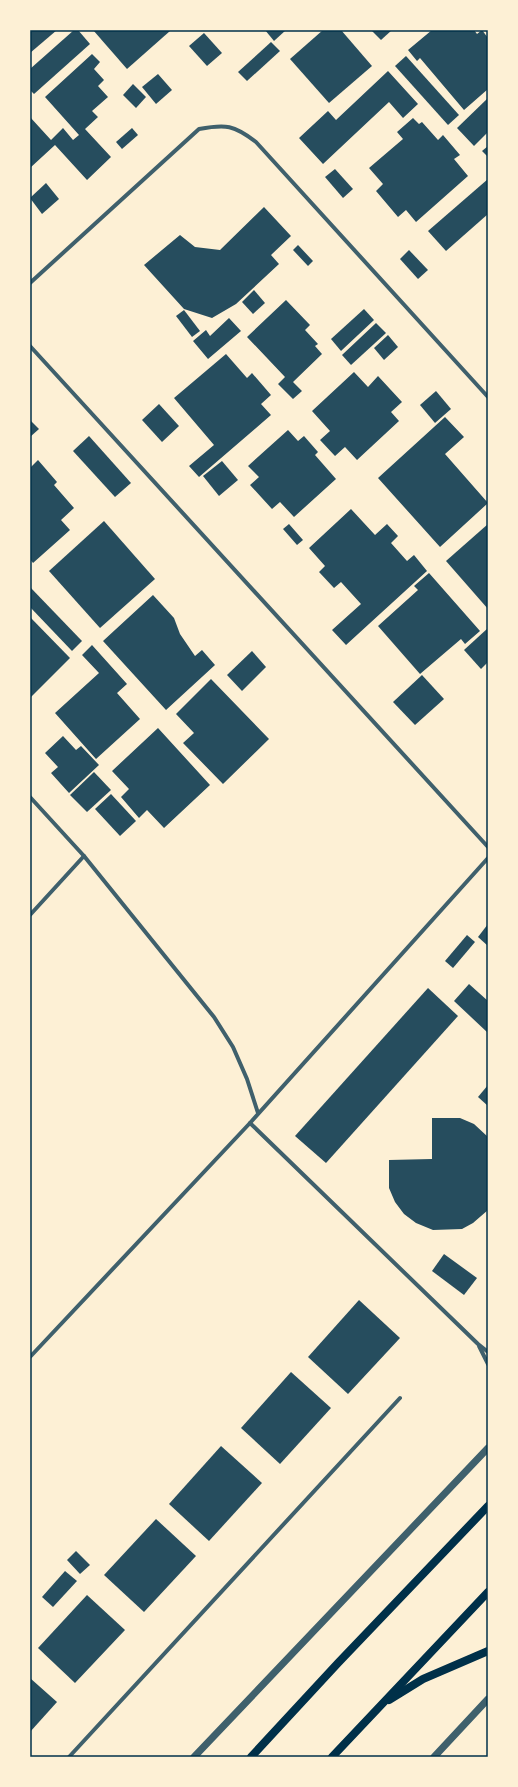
<svg xmlns="http://www.w3.org/2000/svg" width="518" height="1787" viewBox="0 0 518 1787" font-family="'Varela Round',sans-serif">
<rect width="100%" height="100%" fill="#fdf0d5"/>
<g fill="#264d5e">
<polygon points="30,30 57,30 30,53"/>
<polygon points="74,30 78,30 90,44 34,94 30,90 30,69"/>
<polygon points="93,30 169,30 170,31 127,69"/>
<polygon points="265,30 286,30 274,41"/>
<polygon points="323,30 341,30 372,66 329,103 290,59"/>
<polygon points="371,30 392,30 381,40"/>
<polygon points="432,30 474,30 477,34 482,30 488,38 488,89 464,110 420,58 417,61 408,50"/>
<polygon points="204,33 222,53 207,66 189,46"/>
<polygon points="271,42 280,51 247,81 238,72"/>
<polygon points="92,54 100,62 94,69 104,80 98,86 108,97 92,111 98,117 85,129 111,157 87,180 55,145 30,168 30,117 51,140 63,128 73,140 79,135 45,97"/>
<polygon points="406,56 459,115 448,125 395,66"/>
<polygon points="388,71 418,104 403,118 389,102 323,164 299,138 328,111 336,120"/>
<polygon points="158,74 172,90 156,104 142,87"/>
<polygon points="133,84 146,97 136,108 123,95"/>
<polygon points="488,98 488,132 474,146 457,128"/>
<polygon points="413,118 419,124 422,122 438,140 443,135 460,155 454,159 468,176 416,222 406,210 398,217 376,191 383,184 369,168 403,139 397,132"/>
<polygon points="132,128 138,135 122,149 116,142"/>
<polygon points="488,146 488,157 482,151"/>
<polygon points="335,169 353,189 343,198 325,177"/>
<polygon points="488,179 488,214 446,251 428,231"/>
<polygon points="46,183 59,199 42,214 30,198"/>
<polygon points="264,207 291,236 271,255 279,264 236,304 212,318 184,309 144,265 180,235 195,247 220,250"/>
<polygon points="298,245 313,261 308,266 293,250"/>
<polygon points="409,250 428,270 418,279 400,259"/>
<polygon points="254,290 265,303 253,314 242,302"/>
<polygon points="286,300 310,325 305,330 318,344 315,346 322,354 293,382 302,391 293,399 278,384 285,377 247,337"/>
<polygon points="364,309 374,320 341,351 331,339"/>
<polygon points="184,310 200,331 192,337 176,316"/>
<polygon points="229,318 241,331 208,359 193,341 206,330 210,336"/>
<polygon points="376,323 386,333 351,365 342,355"/>
<polygon points="388,335 398,347 384,360 374,348"/>
<polygon points="226,354 247,378 252,373 271,395 261,404 271,415 199,477 189,466 214,445 174,398"/>
<polygon points="354,372 368,387 378,376 402,402 391,412 399,421 357,460 345,447 335,456 320,440 330,431 312,411"/>
<polygon points="436,391 451,409 435,423 420,405"/>
<polygon points="159,404 179,426 162,442 142,420"/>
<polygon points="445,417 464,437 445,454 488,503 440,547 378,478"/>
<polygon points="30,420 39,429 30,437"/>
<polygon points="288,430 298,441 304,436 318,452 315,455 336,479 294,517 280,502 272,509 250,485 259,477 248,466"/>
<polygon points="89,436 131,483 115,497 73,451"/>
<polygon points="38,460 57,482 54,485 74,508 61,520 70,530 33,563 30,559 30,468"/>
<polygon points="222,461 238,480 219,496 203,476"/>
<polygon points="351,509 375,535 387,524 398,536 391,543 407,561 414,555 427,571 346,645 332,630 361,604 341,582 334,588 319,572 325,566 309,548"/>
<polygon points="104,521 155,579 100,628 49,571"/>
<polygon points="289,524 303,540 297,545 283,529"/>
<polygon points="488,524 488,609 446,561"/>
<polygon points="429,573 480,631 465,644 461,639 420,674 378,626 418,590 414,586"/>
<polygon points="30,587 82,641 72,651 30,607"/>
<polygon points="153,595 174,618 180,634 195,656 202,650 215,665 166,710 103,641"/>
<polygon points="30,617 70,658 30,698"/>
<polygon points="488,628 488,662 481,669 464,650"/>
<polygon points="92,645 127,684 117,693 140,719 96,759 55,713 99,673 82,655"/>
<polygon points="252,651 266,667 242,691 227,675"/>
<polygon points="422,675 444,699 415,725 393,702"/>
<polygon points="211,679 269,739 223,784 183,743 194,733 176,714"/>
<polygon points="158,728 210,785 164,828 147,810 139,818 121,797 129,789 112,771"/>
<polygon points="63,736 76,750 81,746 99,765 69,793 51,773 58,767 45,753"/>
<polygon points="94,772 111,790 87,812 70,795"/>
<polygon points="111,794 136,821 120,836 95,809"/>
<polygon points="488,924 488,946 478,937"/>
<polygon points="467,935 475,942 453,968 445,961"/>
<polygon points="469,984 488,1001 488,1033 454,1001"/>
<polygon points="428,988 458,1016 326,1163 295,1136"/>
<polygon points="488,1085 488,1106 478,1097"/>
<polygon points="432,1118 460,1118 474,1124 488,1137 488,1210 473,1223 462,1229 433,1230 416,1223 404,1214 395,1202 389,1188 389,1160 432,1159"/>
<polygon points="444,1254 477,1278 464,1295 432,1271"/>
<polygon points="359,1300 400,1338 348,1394 308,1357"/>
<polygon points="291,1372 331,1408 280,1464 241,1428"/>
<polygon points="221,1446 262,1483 209,1541 169,1504"/>
<polygon points="156,1519 196,1556 144,1612 104,1575"/>
<polygon points="76,1551 90,1565 80,1574 67,1560"/>
<polygon points="65,1571 77,1581 53,1607 42,1597"/>
<polygon points="87,1595 125,1630 75,1683 38,1648"/>
<polygon points="30,1678 57,1702 30,1732"/>
</g>
<g fill="none" stroke-linecap="round" stroke-linejoin="round">
<g stroke="#3f606c" stroke-width="4">
<path d="M 30,283 L 199,129 C 226,124 234,125 256,142 L 488,397"/>
<polyline points="30,346 488,847"/>
<polyline points="30,797 84,856 214,1017 233,1047 247,1079 258,1113"/>
<polyline points="30,915 84,856"/>
<polyline points="250,1123 478,1344 488,1352"/>
<polyline points="479,1346 488,1364"/>
<polyline points="30,1357 250,1123 488,858"/>
<polyline points="69,1757 400,1398"/>
</g>
<g stroke="#3f606c" stroke-width="7">
<polyline points="194,1757 488,1448"/>
<polyline points="434,1757 488,1699"/>
</g>
<g stroke="#003049" stroke-width="8">
<polyline points="389,1700 423,1679 488,1651"/>
<polyline points="251,1757 338,1663 488,1506"/>
<polyline points="332,1757 488,1592"/>
</g>
</g>
<rect width="518" height="1787" fill="none" stroke="#fdf0d5" stroke-width="62"/>
<rect x="31" y="31" width="456" height="1725" fill="none" stroke="#003049" stroke-width="1.5"/>
</svg>
